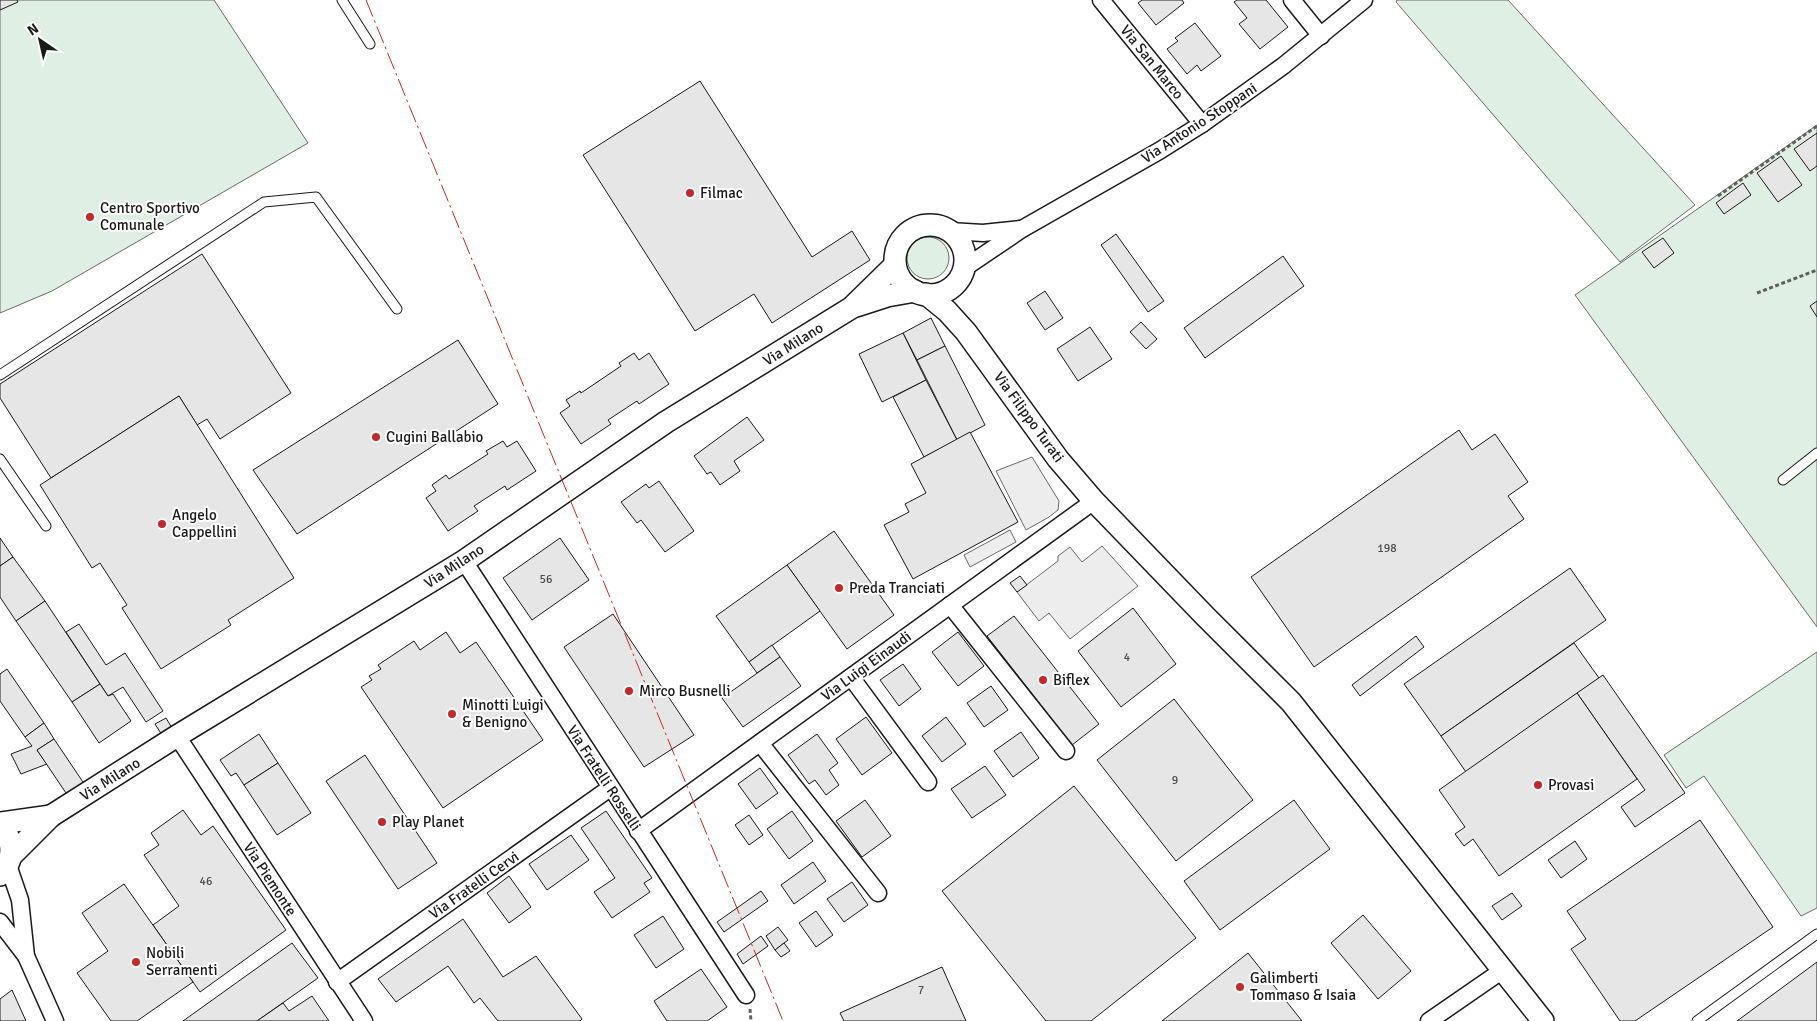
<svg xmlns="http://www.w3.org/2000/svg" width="1817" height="1021" viewBox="0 0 1817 1021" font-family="Signika,sans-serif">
<rect width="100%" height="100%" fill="#fff"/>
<g fill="#e0efe3" stroke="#6a6a6a">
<polygon points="0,0 214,0 308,143 52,291 0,313"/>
<polygon points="1397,0 1508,0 1695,205 1620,262 1396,2"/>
<polygon points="1817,125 1817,627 1575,295"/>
<circle cx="928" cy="258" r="21"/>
<polygon points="1817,652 1817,908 1801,916 1704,776 1686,788 1664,755"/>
</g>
<g fill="#ededed" stroke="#6a6a6a">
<polygon points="1032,457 1059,501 1058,510 1049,517 1026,530 996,471"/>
<polygon points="1010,530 1016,542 970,567 964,555"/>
<polygon points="1102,546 1138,586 1070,639 1049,613 1039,621 1017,592 1058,561 1058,556 1070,547 1082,562"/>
</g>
<g fill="#e6e6e6" stroke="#1a1a1a">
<polygon points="0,0 17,0 18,2 0,10"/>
<polygon points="1142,0 1182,0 1184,3 1156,25 1138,3"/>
<polygon points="1237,0 1266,0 1288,27 1260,49 1239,24 1247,18 1234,2"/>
<polygon points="1195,23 1221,56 1201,71 1197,65 1187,74 1167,49 1178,41 1175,38"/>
<polygon points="700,81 812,257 852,231 870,260 772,323 754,294 695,331 583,155"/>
<polygon points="1817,133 1817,166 1810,171 1794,149"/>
<polygon points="1781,156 1802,185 1778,202 1757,173"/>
<polygon points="1743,183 1751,195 1724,214 1716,203"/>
<polygon points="1116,234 1164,301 1148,312 1101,245"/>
<polygon points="1663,238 1674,253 1654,268 1642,252"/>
<polygon points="202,254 291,393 220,439 207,419 197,425 179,396 51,478 0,398 0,384"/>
<polygon points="1283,256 1304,286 1205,358 1184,328"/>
<polygon points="1045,291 1063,318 1045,330 1027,303"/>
<polygon points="1817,301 1817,317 1810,306"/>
<polygon points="931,318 945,346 917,360 903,333"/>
<polygon points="1141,322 1157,339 1146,349 1130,332"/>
<polygon points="1090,327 1112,359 1078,381 1057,349"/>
<polygon points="903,333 926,380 882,402 859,354"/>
<polygon points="458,340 498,404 297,534 253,470"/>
<polygon points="945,346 985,425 957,440 917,360"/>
<polygon points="634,353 639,360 649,353 669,384 639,404 637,401 608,420 611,424 581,444 560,413 570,406 566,400 580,391 581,393 621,366 619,363"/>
<polygon points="926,380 957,440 924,457 893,397"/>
<polygon points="179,396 294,578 228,620 231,625 161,669 122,608 127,605 100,563 92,568 40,485"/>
<polygon points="747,417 764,440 734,461 740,471 720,485 711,472 707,474 694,456"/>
<polygon points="1459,430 1472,450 1495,434 1528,482 1508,496 1524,519 1314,667 1251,577"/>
<polygon points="970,432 1018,522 913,579 884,525 909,512 905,504 926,493 911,464"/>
<polygon points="503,441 507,447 517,441 536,471 507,490 505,486 474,506 478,511 448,531 426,498 436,491 432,485 446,475 449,479 488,454 486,451"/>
<polygon points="659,481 694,531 665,552 641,520 637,523 621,502 646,484 649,488"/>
<polygon points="834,531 894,615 847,649 787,565"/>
<polygon points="0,538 13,557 0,566"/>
<polygon points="560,538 589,580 532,620 503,578"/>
<polygon points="13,557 45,601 16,621 0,597 0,566"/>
<polygon points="787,565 820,611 749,662 716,616"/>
<polygon points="1570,568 1606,620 1441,736 1404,684"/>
<polygon points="1020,576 1027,585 1017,592 1010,583"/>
<polygon points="45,601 100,684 72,702 16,621"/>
<polygon points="1133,608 1176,664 1121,707 1078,651"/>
<polygon points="613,614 694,735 644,767 564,647"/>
<polygon points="1014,616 1099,724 1072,745 987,636"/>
<polygon points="79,624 106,665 125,653 163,711 146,722 123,687 108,696 66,632"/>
<polygon points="446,632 460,653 476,642 543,740 443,808 361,687 372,680 369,676 381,669 378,665 414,641 420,650"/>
<polygon points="958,632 984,666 958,686 932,652"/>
<polygon points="1416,636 1424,647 1360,696 1352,685"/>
<polygon points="1574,643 1599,678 1466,772 1441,736"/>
<polygon points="772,645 780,657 757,673 749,662"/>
<polygon points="780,657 801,686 743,727 722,698"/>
<polygon points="903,664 921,689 899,706 880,680"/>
<polygon points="7,669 44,723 25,737 0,701 0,674"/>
<polygon points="1603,675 1685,793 1635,827 1621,807 1645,790 1577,693"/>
<polygon points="100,684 108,696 113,694 131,721 99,743 72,702"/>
<polygon points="991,686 1008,710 984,727 967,703"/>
<polygon points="1577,693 1637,779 1499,876 1473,839 1464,846 1455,834 1465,827 1439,790"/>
<polygon points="1174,699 1253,800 1176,861 1097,760"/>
<polygon points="866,717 892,753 862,775 836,739"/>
<polygon points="946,717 966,744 942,762 922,736"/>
<polygon points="166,718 172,728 162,735 155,724"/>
<polygon points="44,723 54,739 37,750 47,764 21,774 11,754 32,746 25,737"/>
<polygon points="1021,732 1039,758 1013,777 994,751"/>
<polygon points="259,734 278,763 244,785 236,773 231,776 220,760"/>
<polygon points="817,734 838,763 829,770 839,785 826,795 815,780 809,784 788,755"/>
<polygon points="54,739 85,785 68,796 37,750"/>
<polygon points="365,755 437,863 398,889 326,781"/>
<polygon points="278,763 311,813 277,835 244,785"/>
<polygon points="985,766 1006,795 972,818 951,789"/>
<polygon points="760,768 778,793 756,809 738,784"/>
<polygon points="1074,786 1196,938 1091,1021 1046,1021 942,891"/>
<polygon points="865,800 891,836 862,857 836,821"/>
<polygon points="1294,800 1330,849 1220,930 1184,881"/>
<polygon points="183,810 201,835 213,826 286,930 200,992 153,925 179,906 144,855 159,845 151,833"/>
<polygon points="606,811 652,878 644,883 650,892 612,918 594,892 615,878 581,828"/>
<polygon points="792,811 813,841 789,859 767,829"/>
<polygon points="749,815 763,835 749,845 735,825"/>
<polygon points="1700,820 1773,927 1635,1021 1620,1021 1571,949 1586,939 1567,911"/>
<polygon points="571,835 589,860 547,890 529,864"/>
<polygon points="1575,841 1587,859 1561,878 1548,860"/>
<polygon points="813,862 826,881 794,904 781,885"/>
<polygon points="509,876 531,907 509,923 487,893"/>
<polygon points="852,882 868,905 844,922 827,899"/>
<polygon points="124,884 193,982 137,1021 111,1021 77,973 108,951 82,913"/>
<polygon points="761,891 768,901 724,932 717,922"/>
<polygon points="1512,893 1522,906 1502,920 1492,906"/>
<polygon points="816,911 833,935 816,947 799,923"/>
<polygon points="1363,915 1411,971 1378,999 1331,943"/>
<polygon points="663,916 684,949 656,968 634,935"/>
<polygon points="463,919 503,977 536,956 582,1019 580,1021 498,1021 480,998 474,1003 448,966 396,1002 378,979"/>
<polygon points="778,927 788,940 775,950 766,936"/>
<polygon points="761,936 768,946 743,964 737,954"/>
<polygon points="292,943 318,978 257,1021 183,1021"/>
<polygon points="784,943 790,951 781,957 775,950"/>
<polygon points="1248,953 1302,1021 1162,1021"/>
<polygon points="1817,962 1817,1021 1737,1021"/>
<polygon points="942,967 966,1021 844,1021 840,1013"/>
<polygon points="701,969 727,1007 707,1021 667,1021 654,1001"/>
<polygon points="12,990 26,1021 0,1021 0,999"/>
<polygon points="312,996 329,1021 257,1021 283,1003 289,1011"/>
</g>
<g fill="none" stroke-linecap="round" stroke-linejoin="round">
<defs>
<g id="service">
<polyline points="342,0 370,44"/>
<polyline points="0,375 264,202 316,197 397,309"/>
<polyline points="0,459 46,526"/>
<polyline points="1783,480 1817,453"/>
<polyline points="1697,1021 1817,934"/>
</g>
<g id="minor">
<polyline points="1101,0 1202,124"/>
<polyline points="1292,0 1321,36"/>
<polyline points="950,231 983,233 1020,229"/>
<polyline points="963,269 1022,229 1159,151 1202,124 1283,66 1364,0"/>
<polyline points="464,561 746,995"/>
<polyline points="950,605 1066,751"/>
<polyline points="851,677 928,782"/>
<polyline points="177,736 364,1021"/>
<polyline points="760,743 878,893"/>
<polyline points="638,831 1094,501"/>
<polyline points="8,865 20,900 26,956"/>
<polyline points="0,922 26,956 55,1021"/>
<polyline points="337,982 610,788"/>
<polyline points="1429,1021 1503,970"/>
</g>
<g id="tertiary">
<circle cx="930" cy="260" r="35"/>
<polyline points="926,294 947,311 966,332 1058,459 1094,501 1205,616 1291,702 1543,1021"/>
<polyline points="856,306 887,296 915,291"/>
<polyline points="0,823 51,816"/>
<path d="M 0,826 C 15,839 14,862 0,875"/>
<polyline points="11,856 51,816 177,736 464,561 666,422 851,308 895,265"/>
</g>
</defs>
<use href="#service" stroke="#1a1a1a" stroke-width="11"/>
<use href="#minor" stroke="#1a1a1a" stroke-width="19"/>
<use href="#tertiary" stroke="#1a1a1a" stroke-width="24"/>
<g stroke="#5f5f5f" stroke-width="3" stroke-dasharray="4 2.5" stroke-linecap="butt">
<polyline points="1718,196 1817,126"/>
<polyline points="1757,293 1817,270"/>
<polyline points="750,1009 751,1021"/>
</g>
<use href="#service" stroke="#fff" stroke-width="9"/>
<use href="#minor" stroke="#fff" stroke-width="16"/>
<use href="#tertiary" stroke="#fff" stroke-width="21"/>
<polyline stroke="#c62828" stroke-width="1" stroke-dasharray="18 4 2.5 4" stroke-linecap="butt" points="366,0 783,1021"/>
</g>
<g fill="#c62828" stroke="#fff" stroke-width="2">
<circle cx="690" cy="193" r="5"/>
<circle cx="90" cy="217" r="5"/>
<circle cx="376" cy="437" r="5"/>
<circle cx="162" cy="524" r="5"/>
<circle cx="839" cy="588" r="5"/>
<circle cx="1043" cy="680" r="5"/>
<circle cx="629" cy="691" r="5"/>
<circle cx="452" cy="714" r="5"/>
<circle cx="1538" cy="785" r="5"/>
<circle cx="382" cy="822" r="5"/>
<circle cx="136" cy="962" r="5"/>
<circle cx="1240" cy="987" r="5"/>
</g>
<g text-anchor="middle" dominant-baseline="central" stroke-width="4" stroke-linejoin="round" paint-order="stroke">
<g font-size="12" fill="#4d4d4d">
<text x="1387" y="548">198</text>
<text x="546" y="579">56</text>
<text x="1127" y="657">4</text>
<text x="1175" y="780">9</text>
<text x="206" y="881">46</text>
<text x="921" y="990">7</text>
</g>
<g font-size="15" fill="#1a1a1a" stroke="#fff">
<text transform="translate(1152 62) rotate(51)">Via San Marco</text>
<text transform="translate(1199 123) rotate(-33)">Via Antonio Stoppani</text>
<text transform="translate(793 344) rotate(-32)">Via Milano</text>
<text transform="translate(1029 417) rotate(54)">Via Filippo Turati</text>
<text transform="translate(454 566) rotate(-33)">Via Milano</text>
<text transform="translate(866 666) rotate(-36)">Via Luigi Einaudi</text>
<text transform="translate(604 778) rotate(57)">Via Fratelli Rosselli</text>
<text transform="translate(110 779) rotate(-32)">Via Milano</text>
<text transform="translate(270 879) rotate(57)">Via Piemonte</text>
<text transform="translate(474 885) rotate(-35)">Via Fratelli Cervi</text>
</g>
<g font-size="15" fill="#1a1a1a" stroke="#fff" text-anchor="start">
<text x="700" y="193">Filmac</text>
<text x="100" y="208">Centro Sportivo<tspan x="100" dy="17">Comunale</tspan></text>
<text x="386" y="437">Cugini Ballabio</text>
<text x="172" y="515">Angelo<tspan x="172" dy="17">Cappellini</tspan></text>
<text x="849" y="588">Preda Tranciati</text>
<text x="1053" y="680">Biflex</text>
<text x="639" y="691">Mirco Busnelli</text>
<text x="462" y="705">Minotti Luigi<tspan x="462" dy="17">&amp; Benigno</tspan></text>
<text x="1548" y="785">Provasi</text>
<text x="392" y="822">Play Planet</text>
<text x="146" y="953">Nobili<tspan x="146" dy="17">Serramenti</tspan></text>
<text x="1250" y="978">Galimberti<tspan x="1250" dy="17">Tommaso &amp; Isaia</tspan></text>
</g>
</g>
<g transform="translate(40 40) rotate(326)" stroke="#ffffff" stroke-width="4" paint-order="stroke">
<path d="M0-4L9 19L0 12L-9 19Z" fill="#1a1a1a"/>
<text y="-8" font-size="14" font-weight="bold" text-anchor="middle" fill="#1a1a1a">N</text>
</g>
</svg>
